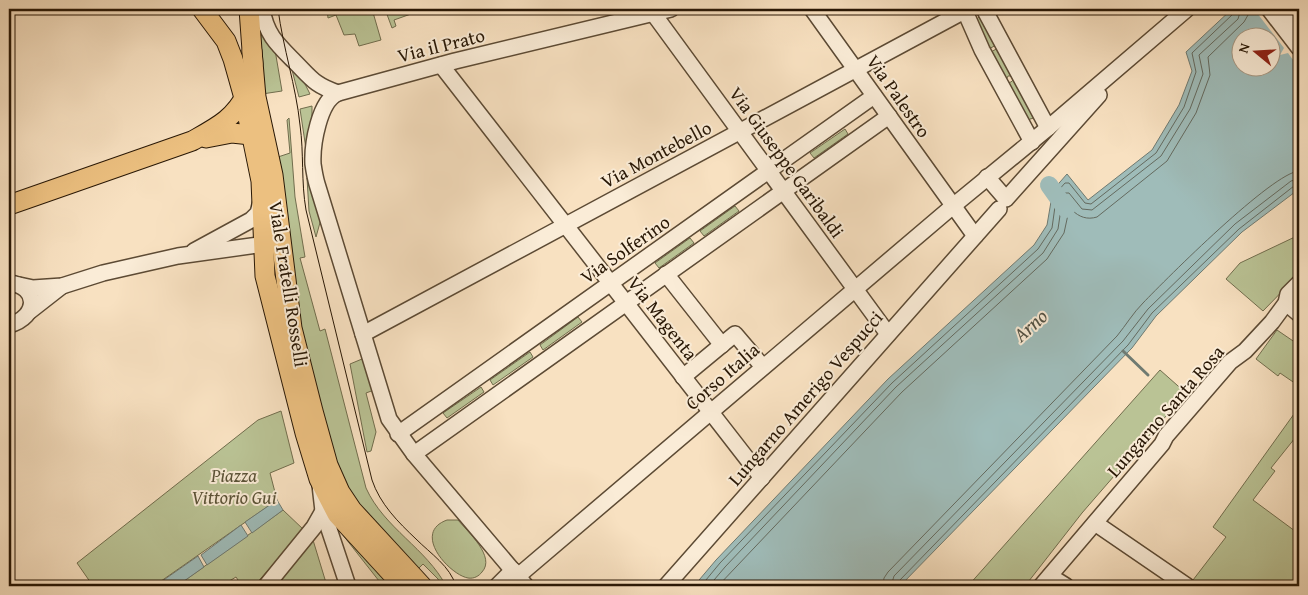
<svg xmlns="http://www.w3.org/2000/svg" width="1308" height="595" viewBox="0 0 1308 595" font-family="'Gentium Book Plus',serif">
<rect width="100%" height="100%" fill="#f8e1c1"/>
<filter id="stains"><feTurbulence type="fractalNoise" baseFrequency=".004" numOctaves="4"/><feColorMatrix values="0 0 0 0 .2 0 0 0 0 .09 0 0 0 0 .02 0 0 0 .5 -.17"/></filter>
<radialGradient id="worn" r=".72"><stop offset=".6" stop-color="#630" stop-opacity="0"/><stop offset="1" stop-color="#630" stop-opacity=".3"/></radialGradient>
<g fill="#bac395" stroke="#716d4d">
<polygon points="257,9 275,50 282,91 262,94"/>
<polygon points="327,9 372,9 381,40 359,46 355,34 344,35 336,15 328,18"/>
<polygon points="385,9 425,9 394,20 396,26 392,28"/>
<polygon points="980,16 996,45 989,49 976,20"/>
<polygon points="998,48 1012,76 1008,76 1006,80 991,52"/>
<polygon points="291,66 302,78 310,94 299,97"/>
<polygon points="1014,79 1034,118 1030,119 1028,122 1007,83 1011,82"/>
<polygon points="312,106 312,117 306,149 300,109"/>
<path d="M 289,118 L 295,197 L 305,257 L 300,258 L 320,331 L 325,329 L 366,488 C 384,528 427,549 446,586 L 441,586 L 438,579 L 423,564 L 417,570 L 352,497 L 338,467 L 301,335 L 275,158 L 290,153 L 287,120 Z"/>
<polygon points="845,129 848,134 814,158 810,153"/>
<polygon points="307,178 321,219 316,237 309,211"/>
<polygon points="735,206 739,211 704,236 700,231"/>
<polygon points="1299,235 1299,274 1263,311 1226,279 1240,263"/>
<polygon points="690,238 694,243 659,268 655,263"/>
<polygon points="578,317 582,322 543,350 540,345"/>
<polygon points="1277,330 1299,345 1299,386 1280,373 1278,376 1256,359"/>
<polygon points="530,352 533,357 493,385 490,380"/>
<polygon points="362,359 374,390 366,393 376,432 371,451 367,452 350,364"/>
<polygon points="1160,370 1186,393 1082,513 1025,586 968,586"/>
<polygon points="481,387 484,392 447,418 443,413"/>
<polygon points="1299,407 1299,433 1271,468 1275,471 1253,500 1299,534 1299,586 1202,586 1193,580 1226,537 1213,527"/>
<polygon points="281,411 294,463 270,473 277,500 154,586 93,586 77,563 258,420"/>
<polygon points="283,510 304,530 254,586 242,586 236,577 221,586 177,586"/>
<path d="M 447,520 L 458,520 C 468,532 496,557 482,572 C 479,576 474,579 468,578 C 450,575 411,533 447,520 Z"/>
<polygon points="335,525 391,586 383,586"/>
<polygon points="313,540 327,586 274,586"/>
</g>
<g fill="#9fbcb9" stroke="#6f7a71" fill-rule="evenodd">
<path d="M 1232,9 L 1299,9 L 1299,189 L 1242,232 L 1156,316 L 1132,348 L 900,586 L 694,586 L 716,560 L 888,379 L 1034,245 L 1047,225 L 1053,190 L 1067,174 L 1088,200 L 1152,150 L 1179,105 L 1192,71 L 1186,52 ZM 1240,38 L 1270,38 L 1270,68 L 1240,68 Z"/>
<polygon points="277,500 283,510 252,533 245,522"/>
<polygon points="241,525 248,536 207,565 201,555"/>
<polygon points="198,556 204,567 177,586 155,586"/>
</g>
<polygon fill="#f8e1c1" points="1254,9 1295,9 1299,14 1299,68 1288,53 1280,55 1284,48"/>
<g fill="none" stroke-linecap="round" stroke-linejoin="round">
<g stroke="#646a5f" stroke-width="1">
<polyline points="701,586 720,563 892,383 1038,249 1052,228 1057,192 1065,183 1069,183 1085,203 1091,204 1156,153 1184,107 1196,72 1192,53 1233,14 1235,9"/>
<polyline points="709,586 725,567 896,387 1043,253 1058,229 1063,195 1065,193 1069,193 1082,209 1092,210 1161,156 1190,109 1203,74 1199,55 1238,19 1241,9"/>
<path d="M 718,586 L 902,392 L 1047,259 L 1064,233 L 1069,210 L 1072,210 C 1079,217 1087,220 1097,217 L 1167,161 L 1196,113 L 1210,75 L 1208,57 L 1244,22 L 1248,15 L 1248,9"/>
<path d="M 883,586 L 884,578 L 888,572 L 1117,336 C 1126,325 1133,313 1143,303 C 1166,279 1273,172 1299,171"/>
<polyline points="891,586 894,576 1123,341 1148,309 1235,224 1291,181 1299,179"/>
<polyline points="897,586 899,581 1128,345 1152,313 1239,229 1294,186 1299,185"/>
</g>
<polyline stroke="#6f7a71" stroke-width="3" points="1123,351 1148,375"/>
<polyline stroke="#9fbcb9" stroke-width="18" points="1049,185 1066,209"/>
<defs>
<g id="minor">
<path d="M 262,9 C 266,34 277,44 294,61 C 311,78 314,85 338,93"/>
<polyline points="812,9 975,236"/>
<polyline points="964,9 982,50 1032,142"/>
<polyline points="984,9 1048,128"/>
<polyline points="1269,9 1299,48"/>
<polyline points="1285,9 1299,26"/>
<polyline points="653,13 888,334"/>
<polyline points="441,65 762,478"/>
<polyline points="987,177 1006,199 1099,95"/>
<polyline points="194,251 251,220 258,213 261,201"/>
<polyline points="666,274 722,345"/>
<path d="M 9,283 C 39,286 39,317 9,325"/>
<polyline points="19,285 33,288 62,286 103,273 178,256 258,245 271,234"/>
<polyline points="1286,303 1299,314"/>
<polyline points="30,311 62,286"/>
<polyline points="363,334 968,9"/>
<polyline points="683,377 735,334 763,367"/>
<polyline points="398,434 874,96"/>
<polyline points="414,454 889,116"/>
<polyline points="320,485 323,511 348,586"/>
<polyline points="1095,523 1187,586"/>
<polyline points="518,576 953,206 1048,128 1187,9"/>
<polyline points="1050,576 1066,586"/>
<polyline points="266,586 314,527 323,511"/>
<polyline points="497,586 513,570"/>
<path d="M 526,586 L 414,454 L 389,419 L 317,184 C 315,177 314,171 313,164 C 312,145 319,101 338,93 L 455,61 L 671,9"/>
<polyline points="666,586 999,209"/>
<polyline points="1041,586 1162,444 1166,436 1230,362 1245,351 1272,322 1286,303 1288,294 1299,283"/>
</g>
<g id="major">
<polyline points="202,9 226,41 233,59 244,98 261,181 265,276 305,433 319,479 337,514 403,586"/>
<polyline points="249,9 253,64"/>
<polyline points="252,51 256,97 273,175 292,328 313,411 328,465 340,492 352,510 422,586"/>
<polyline points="206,138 232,133 251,135"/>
<path d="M 9,205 L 192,141 C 217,127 234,119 247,93"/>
</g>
</defs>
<use href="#minor" stroke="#5c4a34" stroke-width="18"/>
<use href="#major" stroke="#281705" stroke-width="21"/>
<use href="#minor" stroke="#faecd7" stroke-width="15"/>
<use href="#major" stroke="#ecc080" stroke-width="19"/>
<path stroke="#281705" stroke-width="1" d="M 278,9 C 283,48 296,86 300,125 C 304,153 301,182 306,210 L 372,480 C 380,504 398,522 416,539 C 431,554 450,566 456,586"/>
</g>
<g text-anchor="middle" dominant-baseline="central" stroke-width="4" stroke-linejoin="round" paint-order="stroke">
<g font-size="19" fill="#281705" stroke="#faecd7">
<text transform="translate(441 45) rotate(-14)">Via il Prato</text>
<text transform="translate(899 96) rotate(55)">Via Palestro</text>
<text transform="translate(656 154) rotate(-28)">Via Montebello</text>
<text transform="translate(787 162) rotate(54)">Via Giuseppe Garibaldi</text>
<text transform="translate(625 249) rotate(-35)">Via Solferino</text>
<text transform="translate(289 284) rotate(81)">Viale Fratelli Rosselli</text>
<text transform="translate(663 318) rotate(52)">Via Magenta</text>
<text transform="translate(722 376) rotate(-41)">Corso Italia</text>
<text transform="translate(805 398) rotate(-49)">Lungarno Amerigo Vespucci</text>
<text transform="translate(1165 411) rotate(-49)">Lungarno Santa Rosa</text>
</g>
<g font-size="19" font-style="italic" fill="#5b5337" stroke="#faecd7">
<text x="234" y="475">Piazza<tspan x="234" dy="22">Vittorio Gui</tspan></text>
</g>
<g font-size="20" font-style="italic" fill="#525144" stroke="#faecd7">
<text transform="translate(1030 325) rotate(-42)">Arno</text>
</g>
</g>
<rect width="1308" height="595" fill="none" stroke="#f8e1c1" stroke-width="30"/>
<rect x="10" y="10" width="1288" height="575" fill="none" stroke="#281705" stroke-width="2.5"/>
<rect x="15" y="15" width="1278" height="565" fill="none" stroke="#281705"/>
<g transform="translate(1256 52) rotate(288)"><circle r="24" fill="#faecd7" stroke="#a69783"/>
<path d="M0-4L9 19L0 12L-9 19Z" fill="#8f2418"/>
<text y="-8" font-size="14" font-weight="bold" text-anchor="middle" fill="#281705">N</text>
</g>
<rect width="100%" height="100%" filter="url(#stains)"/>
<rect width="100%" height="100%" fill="url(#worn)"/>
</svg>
